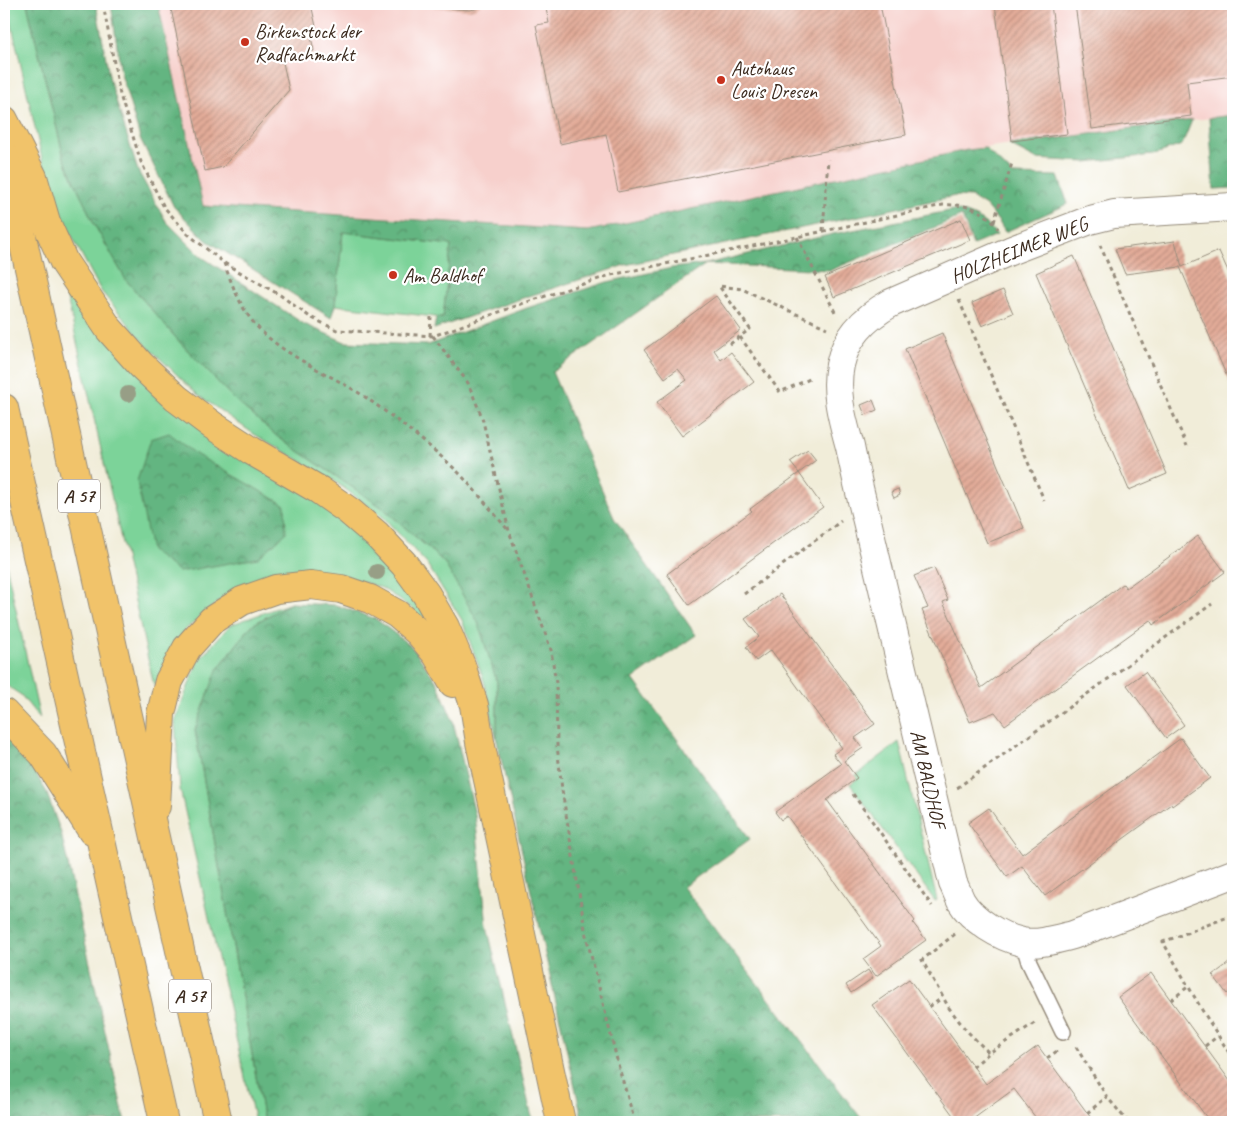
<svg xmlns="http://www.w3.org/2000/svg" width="1237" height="1126" viewBox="0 0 1237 1126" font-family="Caveat,sans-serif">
<defs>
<pattern id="forest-crowns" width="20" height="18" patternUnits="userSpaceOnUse" patternTransform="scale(1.25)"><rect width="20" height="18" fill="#64b581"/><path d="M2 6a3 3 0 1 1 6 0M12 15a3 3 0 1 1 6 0" fill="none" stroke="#549369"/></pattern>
<pattern id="building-hatch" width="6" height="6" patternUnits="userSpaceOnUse" patternTransform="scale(1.25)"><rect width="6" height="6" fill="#e3ac99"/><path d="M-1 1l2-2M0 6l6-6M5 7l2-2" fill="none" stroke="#b98c7c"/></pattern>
</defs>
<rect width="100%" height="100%" fill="#fff"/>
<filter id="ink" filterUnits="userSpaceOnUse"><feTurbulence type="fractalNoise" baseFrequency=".02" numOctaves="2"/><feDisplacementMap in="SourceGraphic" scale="10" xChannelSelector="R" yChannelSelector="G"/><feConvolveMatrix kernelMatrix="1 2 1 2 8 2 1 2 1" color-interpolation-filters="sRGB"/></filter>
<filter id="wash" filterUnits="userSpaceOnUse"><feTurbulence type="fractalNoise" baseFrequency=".0096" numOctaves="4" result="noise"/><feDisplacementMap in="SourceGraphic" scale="20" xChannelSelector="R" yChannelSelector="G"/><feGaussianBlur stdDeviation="1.12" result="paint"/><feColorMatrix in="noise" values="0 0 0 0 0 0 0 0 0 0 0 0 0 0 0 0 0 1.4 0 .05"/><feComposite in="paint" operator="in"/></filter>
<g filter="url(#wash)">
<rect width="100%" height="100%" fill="#f1edd9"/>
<polygon fill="#f7d0cc" points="158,4 1233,4 1233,115 967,150 588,231 203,206"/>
<g fill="#7bd399" stroke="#5b7e5c">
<polygon points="7,4 27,4 64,158 94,224 126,280 176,338 235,400 278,437 383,508 444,562 478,622 497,682 497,741 484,681 462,620 427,564 383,517 333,480 254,434 198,395 146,345 101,291 68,229 43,163"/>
<polygon points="343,232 451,245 443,318 335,305"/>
<polygon points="63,280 98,331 362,535 405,582 441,639 413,609 382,588 330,572 286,571 230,592 185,630 154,686"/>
<polygon points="4,555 40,719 21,695 4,684"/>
<polygon points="291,603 252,625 219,667 195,730 264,1122 255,1122 180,789 175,721 198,661 230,625"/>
<polygon points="899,742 937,900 935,901 850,784 857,779 855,776"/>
</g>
<g fill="url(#forest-crowns)" stroke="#507050">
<path d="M 27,4 L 96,4 L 110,81 L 138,171 L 166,221 L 202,257 L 304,324 L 345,342 L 428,345 L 527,308 L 607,282 L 672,268 L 706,264 L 833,234 L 954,210 C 974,214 984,220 997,235 L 973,245 L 962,216 L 831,270 L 706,264 L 552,372 L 614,518 L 696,635 L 633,679 L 750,839 L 683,887 L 864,1122 L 583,1122 L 497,741 L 497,682 L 478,622 L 444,562 L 383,508 L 278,437 L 235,400 L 176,338 L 126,280 L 94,224 L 64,158 Z"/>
<polygon points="111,4 158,4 203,206 588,231 967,150 985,148 1013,175 1058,176 1068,204 1005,232 999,222 986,206 971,197 955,196 625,265 523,298 434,329 436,318 443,318 451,245 343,232 335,305 331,318 206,240 174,207 140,138 121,74"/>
<polygon points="1233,115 1233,188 1214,189 1209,118"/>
<polygon points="1192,120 1182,145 1153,155 1086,162 1036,159 1009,145"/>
<polygon points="169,433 197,455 285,505 286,533 258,558 179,572 151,551 137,481 151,439"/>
<polygon points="291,603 336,605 376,619 412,647 437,682 453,721 475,815 487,926 533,1122 264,1122 195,730 217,670 252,625"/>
<polygon points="4,735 28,760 46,791 61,833 125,1122 4,1122"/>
</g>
<g id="blocks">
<g fill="url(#building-hatch)">
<polygon points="170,4 311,4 317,31 310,32 314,51 282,58 289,90 223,167 205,171"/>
<polygon points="410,4 481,4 475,9 470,10 410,5"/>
<polygon points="545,4 880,4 906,135 618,192 606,134 560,144 536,25 549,23"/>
<polygon points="995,4 1051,4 1067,134 1012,141"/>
<polygon points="1075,4 1233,4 1233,76 1187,82 1191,116 1092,129"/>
<polygon points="961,219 970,240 834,297 825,277"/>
<polygon points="1175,241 1182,267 1219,251 1233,282 1233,391 1180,267 1125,274 1115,249"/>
<polygon points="1074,256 1167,474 1129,490 1036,273"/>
<polygon points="1003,290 1013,313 982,326 972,303"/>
<polygon points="716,296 741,330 714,350 721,360 731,352 754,382 682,436 657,402 687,380 678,369 665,378 644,350"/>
<polygon points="942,333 1024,528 987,543 905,349"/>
<polygon points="873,400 877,410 865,415 861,405"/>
<polygon points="808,450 816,460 799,473 823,507 689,605 667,574 752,511 750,509 799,473 790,462"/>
<polygon points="898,489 900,495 894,498 891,492"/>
<polygon points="1198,536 1225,572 1153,625 1150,620 1005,725 995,712 970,722 922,610 928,608 914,576 934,568 948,600 943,602 981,688 1123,584 1126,588"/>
<polygon points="780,594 875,724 855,738 863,748 844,761 857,778 827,800 915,921 913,923 926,940 876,976 863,959 881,946 787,816 781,820 775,812 841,764 833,754 842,748 771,650 756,661 746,647 759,637 745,619"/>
<polygon points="1145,672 1184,725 1166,738 1127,685"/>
<polygon points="1181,738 1210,778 1172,806 1171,804 1045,896 1022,866 1007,877 968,823 989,808 1022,854"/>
<polygon points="1233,960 1233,989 1227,994 1213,975"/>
<polygon points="868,970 873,978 851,993 846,985"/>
<polygon points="1151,973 1233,1085 1233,1122 1210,1122 1118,997"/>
<polygon points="909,979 986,1084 1038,1046 1094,1122 1039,1122 1014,1089 969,1122 958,1122 872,1005"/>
</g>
</g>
</g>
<g filter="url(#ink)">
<use href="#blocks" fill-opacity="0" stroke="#968c7c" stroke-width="1"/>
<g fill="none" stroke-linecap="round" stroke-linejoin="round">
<defs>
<polyline id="service" points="1023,942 1029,962 1063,1032"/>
<path id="minor" d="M 1233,207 L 1114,214 L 1090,220 L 1012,250 L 891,303 C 866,317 846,336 840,365 C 834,393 843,421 850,447 C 855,472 861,497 867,521 C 896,642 924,762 953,883 C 956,889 958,895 961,901 C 972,920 1000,937 1022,942 C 1038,945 1057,939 1073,935 L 1233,874"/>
<g id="motorway">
<polyline points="4,120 33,177 46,222 64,262 109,329 141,365 176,398 212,425 252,451 319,490 349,511 377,535 404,564 426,594 445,627 461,665 474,705 480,742 561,1122"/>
<polyline points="4,155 218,1122"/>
<polyline points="4,408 164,1122"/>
<polyline points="4,713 43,754 92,831"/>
<polyline points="156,806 161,714 169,681 187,648 212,620 242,601 276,589 311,585 341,589 370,599 397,614 419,633 437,655 453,683"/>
</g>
</defs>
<use href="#service" stroke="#968c7c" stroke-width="18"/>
<use href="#minor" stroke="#968c7c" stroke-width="30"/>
<use href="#motorway" stroke="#968c7c" stroke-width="30"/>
<g stroke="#968c7c" stroke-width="3" stroke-dasharray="4 4" stroke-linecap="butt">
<path d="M 103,4 L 120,95 L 141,162 L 164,207 L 188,234 L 224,263 L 280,295 L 310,317 L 337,330 L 433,336 L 527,302 L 611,275 L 797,237 L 943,205 C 966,204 984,208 998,229"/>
<polyline points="994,222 1012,163"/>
<polyline points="823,231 828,159"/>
<polyline points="797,237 836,314"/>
<polyline points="1100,245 1187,446"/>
<path d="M 224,263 C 231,282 238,301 250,318 C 277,355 331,373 368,399 C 399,421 431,446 459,473 C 476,491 492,511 508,530"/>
<polyline points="959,300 1044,500"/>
<polyline points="430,336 431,317"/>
<polyline points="433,336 468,383 482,417 509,531 551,650 556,683 557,745 562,790 586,935 619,1068 635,1122"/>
<polyline points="740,337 780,392 812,378"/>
<polyline points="730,344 750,329 719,286 742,289 827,328"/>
<polyline points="744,594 841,521"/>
<polyline points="957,788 1212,604"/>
<polyline points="853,794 932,906"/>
<polyline points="1233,915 1163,942 1202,1010 1233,1059"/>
<polyline points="955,934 922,960 949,1008 966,1030 989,1053 1036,1022"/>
<polyline points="1171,1000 1189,986"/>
<polyline points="929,1007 942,998"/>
<polyline points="1205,1046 1218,1036"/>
<polyline points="1076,1047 1107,1097 1128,1122"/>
<polyline points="1047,1058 1057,1051"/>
<polyline points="973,1067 989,1053"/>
<polyline points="1087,1113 1107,1097"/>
</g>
<use href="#service" stroke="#fff" stroke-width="15"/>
<use href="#minor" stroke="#fff" stroke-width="28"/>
<use href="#motorway" stroke="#f1c36a" stroke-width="28"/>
</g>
<g fill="#979e86">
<circle cx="128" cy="394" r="8"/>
<circle cx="377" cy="572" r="8"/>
</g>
</g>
<g fill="#c8321e" stroke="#fff" stroke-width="2">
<circle cx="245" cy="42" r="5"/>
<circle cx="721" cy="80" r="5"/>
<circle cx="393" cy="275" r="5"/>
</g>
<g text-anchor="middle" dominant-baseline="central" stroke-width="4.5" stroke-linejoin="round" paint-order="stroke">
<g fill="#fff" stroke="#766a62" stroke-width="1">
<rect x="58" y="479.5" width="42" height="33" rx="4"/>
<rect x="169" y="979.5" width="42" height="33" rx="4"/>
</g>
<g font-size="19" font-weight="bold" fill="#3b2a1e">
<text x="79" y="496">A 57</text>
<text x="190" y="996">A 57</text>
</g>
<g font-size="20" fill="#3b2a1e" stroke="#fff" text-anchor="start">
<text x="255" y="31">Birkenstock der<tspan x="255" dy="23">Radfachmarkt</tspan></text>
<text x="731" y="68">Autohaus<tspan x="731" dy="23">Louis Dresen</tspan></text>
<text x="403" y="275">Am Baldhof</text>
</g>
<g font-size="20" fill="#3b2a1e" stroke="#fff">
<text transform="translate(1019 250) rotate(-22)">HOLZHEIMER WEG</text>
<text transform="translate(928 779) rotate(77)">AM BALDHOF</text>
</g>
</g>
<rect width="1237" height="1126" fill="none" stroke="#fff" stroke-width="20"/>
</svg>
